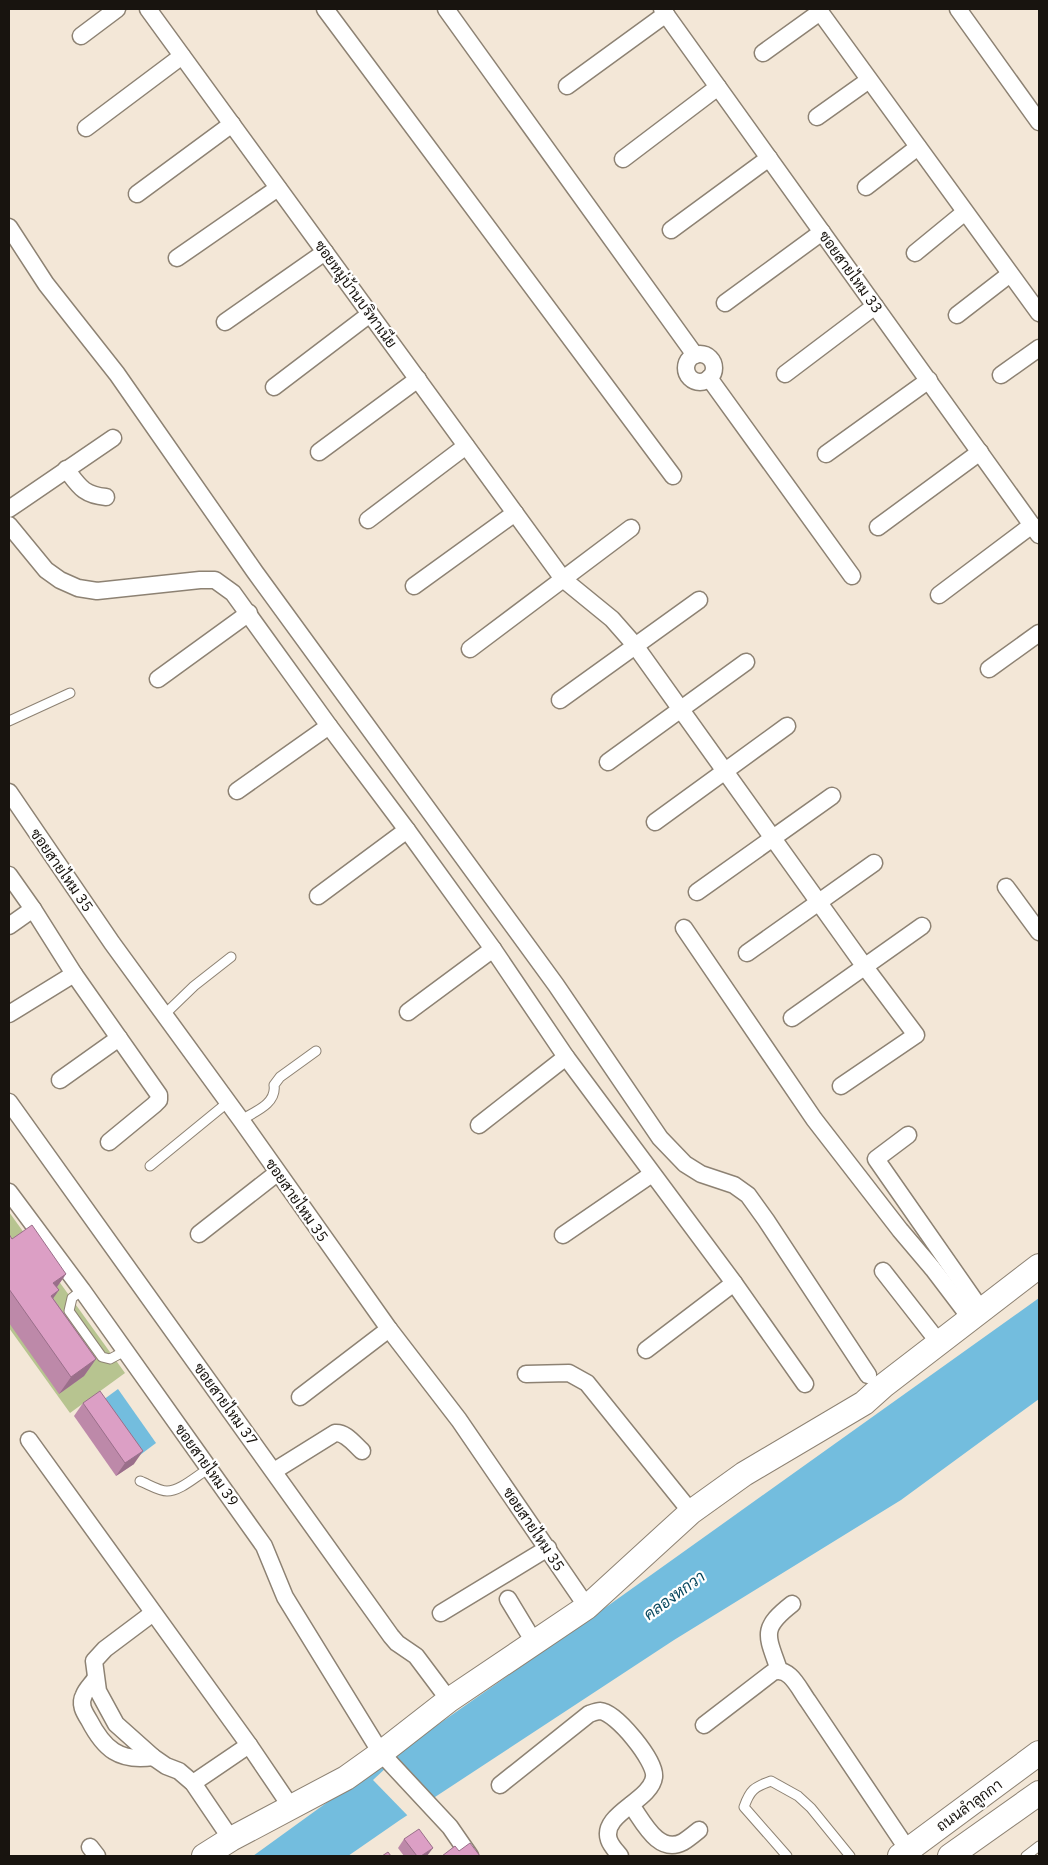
<svg xmlns="http://www.w3.org/2000/svg" width="1048" height="1865" viewBox="0 0 1048 1865" font-family="'IBM Plex Sans',Sarabun,sans-serif">
<rect width="100%" height="100%" fill="#f3e7d7"/>
<polygon fill="#b7c490" points="9,1212 125,1373 70,1413 9,1328"/>
<g fill="#73bdde">
<polygon points="1039,1298 1039,1399 901,1500 674,1640 400,1820 348,1856 253,1856 340,1793 609,1605"/>
<polygon points="118,1389 156,1443 132,1461 99,1403"/>
</g>
<polygon fill="#f3e7d7" points="388,1766 426,1806 409,1817 373,1780"/>
<g fill="none" stroke-linecap="round" stroke-linejoin="round">
<defs>
<g id="lane">
<polyline points="9,721 70,693"/>
<polyline points="164,1015 194,986 231,957"/>
<path d="M 241,1120 C 254,1112 277,1104 274,1085 L 280,1077 L 316,1051"/>
<polyline points="150,1166 227,1103"/>
<polyline points="82,1290 72,1298 69,1311 102,1357 110,1359 125,1351"/>
<path d="M 140,1481 C 148,1484 159,1491 167,1491 C 181,1491 197,1475 210,1468"/>
<path d="M 787,1856 L 744,1807 C 750,1790 754,1787 771,1781 L 798,1796 L 811,1808 L 850,1856"/>
<polyline points="1026,1856 1039,1846"/>
</g>
<g id="street">
<polyline points="148,9 563,579 612,619 634,644 865,967 916,1035 841,1086"/>
<polyline points="325,9 673,476"/>
<polyline points="446,9 695,355"/>
<polyline points="662,9 1039,535"/>
<polyline points="818,9 1039,313"/>
<polyline points="958,9 1039,122"/>
<polyline points="81,36 117,9"/>
<polyline points="763,53 820,12"/>
<polyline points="567,86 666,14"/>
<polyline points="817,117 869,80"/>
<polyline points="86,128 182,56"/>
<polyline points="623,159 718,87"/>
<polyline points="866,187 918,147"/>
<polyline points="137,194 232,124"/>
<polyline points="9,227 46,284 117,374 255,572 556,985 660,1138 685,1164 701,1174 734,1185 748,1195 766,1220 868,1375"/>
<polyline points="671,230 769,158"/>
<polyline points="915,253 965,212"/>
<polyline points="177,258 278,188"/>
<polyline points="725,303 822,232"/>
<polyline points="957,315 1010,274"/>
<polyline points="225,322 325,252"/>
<circle cx="700" cy="368" r="14"/>
<polyline points="785,374 875,306"/>
<polyline points="1001,375 1039,348"/>
<polyline points="709,378 852,576"/>
<polyline points="274,387 370,314"/>
<polyline points="319,452 418,379"/>
<polyline points="826,454 929,380"/>
<path d="M 66,469 C 79,486 83,495 106,497"/>
<polyline points="9,509 113,438"/>
<polyline points="368,520 466,446"/>
<polyline points="9,525 46,570 60,580 78,588 97,591 200,580 215,580 233,593 329,726 407,830 493,949 566,1057 734,1283 805,1384"/>
<polyline points="878,527 980,452"/>
<polyline points="414,586 515,513"/>
<polyline points="939,595 1032,525"/>
<polyline points="470,649 631,528"/>
<polyline points="989,669 1039,633"/>
<polyline points="158,679 249,613"/>
<polyline points="560,700 699,600"/>
<polyline points="608,762 746,662"/>
<polyline points="237,791 329,726"/>
<polyline points="9,792 112,943 241,1120 389,1329 459,1420 587,1607"/>
<polyline points="655,822 787,726"/>
<polyline points="9,875 33,909 74,974 159,1095 159,1100 154,1105 109,1142"/>
<polyline points="1006,887 1039,932"/>
<polyline points="697,892 832,796"/>
<polyline points="318,896 407,830"/>
<polyline points="9,926 33,909"/>
<polyline points="684,928 814,1119 900,1230 933,1269 971,1319"/>
<polyline points="747,953 874,863"/>
<polyline points="408,1012 493,949"/>
<polyline points="9,1014 74,974"/>
<polyline points="792,1018 922,926"/>
<polyline points="60,1080 119,1038"/>
<polyline points="9,1102 391,1636 397,1643 416,1656 449,1700"/>
<polyline points="479,1125 566,1057"/>
<polyline points="908,1135 876,1159 982,1311"/>
<polyline points="9,1192 82,1290 264,1546 285,1597 381,1753 450,1827 470,1856"/>
<polyline points="199,1234 277,1173"/>
<polyline points="563,1235 652,1174"/>
<polyline points="883,1271 940,1344"/>
<polyline points="646,1350 734,1283"/>
<polyline points="526,1374 569,1373 587,1383 691,1512"/>
<polyline points="300,1397 389,1329"/>
<polyline points="29,1440 249,1745 291,1807"/>
<path d="M 274,1471 L 335,1433 C 346,1432 354,1444 362,1451"/>
<polyline points="508,1599 534,1642"/>
<polyline points="153,1613 105,1649 94,1661 98,1691 116,1724 153,1757 166,1766 179,1771 193,1783 231,1839"/>
<polyline points="441,1613 548,1548"/>
<path d="M 779,1670 C 767,1635 760,1629 792,1604"/>
<path d="M 95,1679 C 92,1684 86,1689 84,1695 C 79,1704 84,1712 89,1720 C 104,1749 119,1762 153,1757"/>
<path d="M 704,1725 L 773,1672 C 790,1666 799,1689 808,1701 L 908,1850"/>
<polyline points="193,1783 249,1745"/>
<path d="M 500,1785 L 589,1714 C 592,1713 597,1711 600,1711 C 616,1712 656,1761 654,1777 C 651,1801 600,1814 609,1840 C 611,1846 617,1852 620,1856"/>
<path d="M 631,1805 C 643,1821 658,1855 683,1842 C 688,1839 694,1834 699,1830"/>
<polyline points="90,1847 97,1856"/>
</g>
<g id="secondary">
<polyline points="204,1856 231,1839 346,1778 381,1753 449,1700 587,1607 691,1512 744,1474 864,1403 883,1386 1039,1266"/>
<polyline points="900,1856 1039,1753"/>
<polyline points="950,1856 1039,1793"/>
</g>
</defs>
<use href="#lane" stroke="#8d8273" stroke-width="11"/>
<use href="#street" stroke="#8d8273" stroke-width="19"/>
<use href="#secondary" stroke="#8d8273" stroke-width="26"/>
<use href="#lane" stroke="#fff" stroke-width="9"/>
<use href="#street" stroke="#fff" stroke-width="16"/>
<use href="#secondary" stroke="#fff" stroke-width="24"/>
</g>
<g fill="#bd89a9">
<polygon points="9,1234 12,1239 66,1274 57,1287 59,1290 53,1298 96,1359 84,1376 59,1394 9,1323"/>
<polygon points="83,1403 134,1464 116,1476 74,1416"/>
<polygon points="404,1839 427,1856 404,1856 398,1848"/>
</g>
<g fill="#9a6f8a">
<polygon points="66,1274 54,1291 53,1283"/>
<polygon points="59,1290 47,1307 51,1296"/>
<polygon points="96,1359 84,1376 59,1394 71,1377"/>
<polygon points="143,1451 134,1464 116,1476 125,1463"/>
<polygon points="433,1848 427,1856 421,1856"/>
</g>
<g fill="#dc9fc5" stroke="#9a6f8a">
<polygon points="32,1225 66,1274 53,1283 59,1290 51,1296 96,1359 71,1377 9,1289 9,1234 12,1239"/>
<polygon points="100,1391 143,1451 125,1463 83,1403"/>
<polygon points="419,1829 433,1848 421,1856 417,1856 404,1839"/>
<polygon points="470,1843 480,1856 442,1856 455,1846 459,1851"/>
<polygon points="388,1852 391,1856 382,1856"/>
</g>
<g text-anchor="middle" dominant-baseline="central" stroke-width="4.5" stroke-linejoin="round" paint-order="stroke">
<g font-size="15" fill="#18140f" stroke="#fff">
<text transform="translate(851 272) rotate(54)">ซอยสายไหม 33</text>
<text transform="translate(356 294) rotate(54)">ซอยหมู่บ้านบริทาเนีย</text>
<text transform="translate(62 870) rotate(55)">ซอยสายไหม 35</text>
<text transform="translate(297 1200) rotate(55)">ซอยสายไหม 35</text>
<text transform="translate(226 1404) rotate(54)">ซอยสายไหม 37</text>
<text transform="translate(207 1465) rotate(54)">ซอยสายไหม 39</text>
<text transform="translate(534 1529) rotate(56)">ซอยสายไหม 35</text>
<text transform="translate(969 1805) rotate(-36)">ถนนลำลูกกา</text>
</g>
<g font-size="16" font-style="italic" fill="#08485f" stroke="#fff">
<text transform="translate(674 1595) rotate(-36)">คลองหกวา</text>
</g>
</g>
<rect width="1048" height="1865" fill="none" stroke="#18140f" stroke-width="20"/>
</svg>
